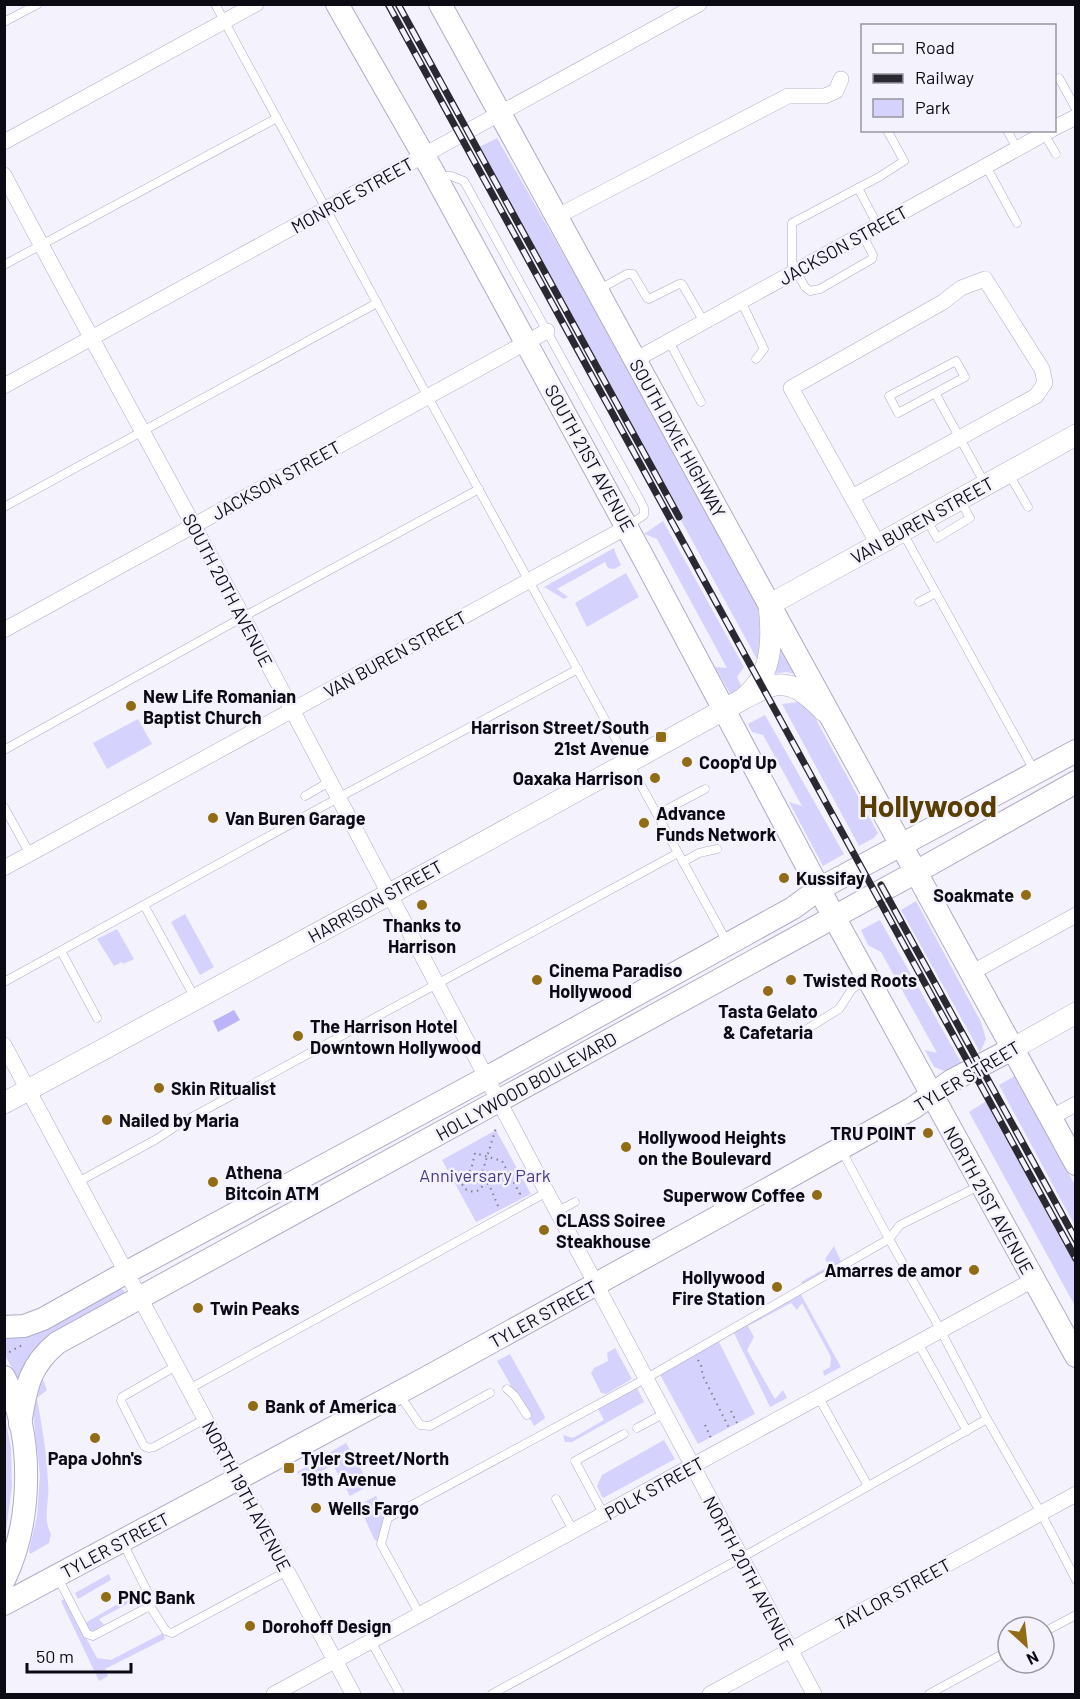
<svg xmlns="http://www.w3.org/2000/svg" width="1080" height="1699" viewBox="0 0 1080 1699" font-family="Barlow,sans-serif">
<rect width="100%" height="100%" fill="#f3f2fd"/>
<g fill="#d6d2fe">
<polygon points="497,138 680,459 766,617 758,661 477,148"/>
<polygon points="663,521 744,667 737,677 743,690 731,695 715,667 727,668 657,539 644,534"/>
<polygon points="614,548 615,552 621,565 614,569 608,568 605,562 557,589 568,597 564,599 544,587"/>
<polygon points="626,573 639,597 587,627 575,603"/>
<polygon points="781,640 800,675 786,672 772,674"/>
<polygon points="806,701 878,833 874,838 859,846 782,704"/>
<polygon points="765,715 844,854 823,866 789,802 802,806 763,735 752,732 748,724"/>
<polygon points="138,719 152,744 107,769 93,743"/>
<polygon points="916,901 981,1022 986,1039 980,1052 901,910"/>
<polygon points="185,914 214,967 200,975 171,922"/>
<polygon points="880,920 962,1064 947,1072 934,1067 925,1050 937,1053 881,952 868,945 861,930"/>
<polygon points="117,929 134,959 123,964 122,962 114,966 97,939"/>
<polygon points="1015,1076 1075,1185 1075,1226 999,1085"/>
<polygon points="988,1100 1075,1259 1075,1306 969,1112"/>
<polygon points="496,1130 531,1194 476,1222 442,1160"/>
<polygon points="834,1246 843,1266 804,1288 801,1282 829,1266 825,1259"/>
<polygon points="116,1288 124,1290 125,1297 19,1381 5,1355 4,1333"/>
<polygon points="799,1291 841,1367 824,1376 823,1371 830,1367 831,1357 802,1303 797,1310 791,1303 748,1326 754,1337 747,1350 775,1399 783,1390 787,1398 770,1407 732,1329"/>
<polygon points="717,1338 755,1414 698,1444 658,1371"/>
<polygon points="615,1348 632,1379 606,1394 601,1393 591,1373 594,1368 608,1361 607,1353"/>
<polygon points="510,1354 545,1417 544,1419 534,1426 497,1361"/>
<path d="M 42,1377 L 47,1390 L 37,1398 C 42,1427 47,1454 48,1483 C 50,1501 42,1517 51,1534 L 49,1543 L 30,1554 L 29,1550 L 37,1516 L 40,1475 L 32,1404 Z"/>
<polygon points="635,1384 644,1402 572,1442 565,1442 563,1435 573,1438 604,1420 596,1405"/>
<polygon points="5,1418 11,1448 12,1486 5,1538"/>
<polygon points="664,1440 675,1459 603,1498 602,1497 597,1486 602,1475"/>
<polygon points="346,1443 370,1485 350,1496 327,1454"/>
<polygon points="323,1457 329,1467 303,1481 297,1472"/>
<polygon points="376,1496 386,1515 381,1544 374,1539 359,1505"/>
<polygon points="109,1574 111,1580 78,1599 75,1593"/>
<polygon points="137,1593 143,1604 138,1607 131,1602 99,1619 104,1625 91,1632 85,1623"/>
<polygon points="65,1599 97,1658 111,1660 163,1633 165,1639 105,1669 108,1676 99,1681 61,1601"/>
</g>
<polygon fill="#bcb4f9" points="234,1010 240,1020 218,1032 213,1021"/>
<g fill="none" stroke-linecap="round" stroke-linejoin="round">
<defs>
<g id="service">
<polyline points="215,4 428,397 727,942"/>
<polyline points="4,22 38,4"/>
<polyline points="1059,78 1076,109"/>
<polyline points="1007,130 1017,149"/>
<polyline points="1043,132 1056,154"/>
<polyline points="986,166 1017,223"/>
<polyline points="438,176 451,176 464,181 640,500 644,508 644,515 628,526"/>
<polyline points="858,188 879,177 904,161 887,130"/>
<polyline points="4,265 277,118"/>
<polyline points="796,271 805,287 810,291 820,289 872,259 873,255 862,234"/>
<polyline points="792,273 792,223 858,188 878,226"/>
<polyline points="600,289 627,274 633,274 647,298 649,299 679,284 682,284 704,322"/>
<polyline points="741,301 764,349 756,359"/>
<polyline points="669,341 701,402"/>
<polygon points="956,361 965,377 898,413 889,396"/>
<polyline points="935,393 985,484"/>
<polyline points="1009,474 1028,507"/>
<polyline points="4,507 377,303"/>
<polyline points="927,520 937,538 970,518 961,502"/>
<polyline points="903,533 1035,772"/>
<polyline points="919,602 936,593"/>
<polyline points="4,750 243,617 479,489"/>
<polyline points="305,796 329,782"/>
<polyline points="4,807 30,854"/>
<polyline points="658,814 705,789"/>
<polyline points="683,862 699,853 717,849"/>
<polyline points="144,905 195,998"/>
<polyline points="61,951 97,1018"/>
<polyline points="4,982 338,798 578,669"/>
<polyline points="799,1034 839,1009 852,989 866,980"/>
<polyline points="78,1182 155,1140 181,1123 678,853"/>
<polyline points="981,1185 900,1225 889,1239 934,1318 987,1419 1041,1513 1076,1580"/>
<polyline points="712,1194 722,1213"/>
<polyline points="558,1211 575,1202"/>
<polyline points="918,1343 967,1431"/>
<polyline points="176,1366 122,1397 121,1401 144,1446 149,1448 154,1447 205,1419"/>
<polyline points="189,1389 547,1192"/>
<polyline points="507,1389 514,1395 527,1415"/>
<polyline points="399,1394 420,1425 430,1426 490,1393"/>
<polyline points="819,1398 868,1486"/>
<polyline points="637,1428 663,1414"/>
<polyline points="556,1499 574,1532"/>
<polyline points="604,1515 575,1461 624,1434"/>
<polyline points="123,1543 151,1599 150,1606 166,1631 172,1633 287,1571"/>
<polyline points="58,1578 87,1634 93,1636 150,1606"/>
<polyline points="420,1615 381,1544 388,1518 645,1379 889,1239 842,1151"/>
<polyline points="1044,1632 1076,1615"/>
<polyline points="371,1641 400,1694"/>
<polyline points="492,1694 741,1558 987,1419"/>
<polyline points="929,1694 1008,1651"/>
</g>
<g id="minor">
<polyline points="1054,128 1076,117"/>
<polyline points="4,142 256,4"/>
<path d="M 4,175 C 82,323 164,469 243,617 C 433,976 622,1336 814,1694"/>
<polyline points="556,217 788,96 825,96 836,91 841,79"/>
<polyline points="635,360 1051,130"/>
<polyline points="4,386 699,4"/>
<polyline points="852,497 1036,396 1045,383 1042,369 985,279 961,288 943,302 791,388 878,544"/>
<polyline points="4,630 547,331"/>
<polyline points="4,868 627,527"/>
<polyline points="971,973 1076,915"/>
<polyline points="4,1045 353,1694"/>
<polyline points="1050,1118 1076,1104"/>
<polyline points="274,1694 1033,1280"/>
<polyline points="710,1694 1076,1494"/>
</g>
<g id="secondary">
<path d="M 745,697 C 750,693 754,688 758,683 C 773,662 772,630 769,605 L 1076,435"/>
<polyline points="1012,1049 1076,1013"/>
<path d="M 4,1103 L 388,895 L 745,698 C 753,694 762,689 771,686 C 794,680 810,697 824,711"/>
</g>
<g id="primary">
<polyline points="337,4 432,170 644,559 834,917 1076,1356"/>
<polyline points="440,4 1076,1164"/>
<polyline points="4,1327 24,1326 43,1319 127,1272 486,1078 793,908 819,889 1076,751"/>
<path d="M 4,1377 C 35,1435 32,1522 4,1580"/>
<path d="M 20,1424 C 26,1389 28,1367 57,1343 L 916,872 L 1076,782"/>
<polyline points="4,1604 426,1378 723,1214 913,1108 951,1081 1012,1049"/>
</g>
</defs>
<use href="#service" stroke="#afacc7" stroke-width="9"/>
<use href="#minor" stroke="#afacc7" stroke-width="16"/>
<use href="#secondary" stroke="#afacc7" stroke-width="22"/>
<use href="#primary" stroke="#afacc7" stroke-width="24"/>
<g stroke="#807f89" stroke-width="2" stroke-dasharray="1.5 4.5" stroke-linecap="butt">
<polyline points="483,1177 482,1173 496,1128"/>
<path d="M 498,1206 L 491,1189 L 483,1177 C 485,1190 476,1195 465,1189 L 462,1184 L 462,1177 L 471,1170 L 475,1153 L 502,1161 L 520,1194 L 519,1195"/>
<polyline points="4,1355 22,1345"/>
<polyline points="698,1360 701,1365 703,1376 729,1428"/>
<polyline points="731,1411 737,1423"/>
<polyline points="705,1425 711,1438"/>
</g>
<use href="#service" stroke="#fff" stroke-width="8"/>
<use href="#minor" stroke="#fff" stroke-width="15"/>
<use href="#secondary" stroke="#fff" stroke-width="21"/>
<use href="#primary" stroke="#fff" stroke-width="22"/>
<defs>
<g id="rail">
<polyline points="388,4 1076,1259"/>
<polyline points="398,4 679,517"/>
<polyline points="881,885 1076,1240"/>
</g>
</defs>
<use href="#rail" stroke="#2a2932" stroke-width="7"/>
<use href="#rail" stroke="#f3f2fd" stroke-width="4.5" stroke-dasharray="14" stroke-linecap="butt"/>
</g>
<g fill="#926c14" stroke="#f3f2fd" stroke-width="2">
<circle cx="131" cy="706" r="6"/>
<rect x="655" y="731" width="12" height="12" rx="3"/>
<circle cx="687" cy="762" r="6"/>
<circle cx="655" cy="778" r="6"/>
<circle cx="213" cy="818" r="6"/>
<circle cx="644" cy="823" r="6"/>
<circle cx="784" cy="878" r="6"/>
<circle cx="1026" cy="895" r="6"/>
<circle cx="422" cy="905" r="6"/>
<circle cx="537" cy="980" r="6"/>
<circle cx="791" cy="980" r="6"/>
<circle cx="768" cy="991" r="6"/>
<circle cx="298" cy="1036" r="6"/>
<circle cx="159" cy="1088" r="6"/>
<circle cx="107" cy="1120" r="6"/>
<circle cx="928" cy="1133" r="6"/>
<circle cx="626" cy="1147" r="6"/>
<circle cx="213" cy="1182" r="6"/>
<circle cx="817" cy="1195" r="6"/>
<circle cx="544" cy="1230" r="6"/>
<circle cx="974" cy="1270" r="6"/>
<circle cx="777" cy="1287" r="6"/>
<circle cx="198" cy="1308" r="6"/>
<circle cx="253" cy="1406" r="6"/>
<circle cx="95" cy="1438" r="6"/>
<rect x="283" y="1462" width="12" height="12" rx="3"/>
<circle cx="316" cy="1508" r="6"/>
<circle cx="106" cy="1597" r="6"/>
<circle cx="250" cy="1626" r="6"/>
</g>
<g text-anchor="middle" dominant-baseline="central" stroke-width="5" stroke-linejoin="round" paint-order="stroke">
<g font-size="18" fill="#0c0b14" stroke="#f3f2fd">
<text transform="translate(352 195) rotate(-29)">MONROE STREET</text>
<text transform="translate(843 245) rotate(-29)">JACKSON STREET</text>
<text transform="translate(678 438) rotate(61)">SOUTH DIXIE HIGHWAY</text>
<text transform="translate(590 458) rotate(61)">SOUTH 21ST AVENUE</text>
<text transform="translate(276 480) rotate(-29)">JACKSON STREET</text>
<text transform="translate(922 520) rotate(-29)">VAN BUREN STREET</text>
<text transform="translate(228 590) rotate(62)">SOUTH 20TH AVENUE</text>
<text transform="translate(395 654) rotate(-29)">VAN BUREN STREET</text>
<text transform="translate(375 901) rotate(-29)">HARRISON STREET</text>
<text transform="translate(967 1076) rotate(-31)">TYLER STREET</text>
<text transform="translate(526 1086) rotate(-29)">HOLLYWOOD BOULEVARD</text>
<text transform="translate(989 1200) rotate(61)">NORTH 21ST AVENUE</text>
<text transform="translate(543 1314) rotate(-29)">TYLER STREET</text>
<text transform="translate(654 1488) rotate(-29)">POLK STREET</text>
<text transform="translate(247 1496) rotate(62)">NORTH 19TH AVENUE</text>
<text transform="translate(115 1545) rotate(-28)">TYLER STREET</text>
<text transform="translate(749 1573) rotate(62)">NORTH 20TH AVENUE</text>
<text transform="translate(893 1594) rotate(-29)">TAYLOR STREET</text>
</g>
<g font-size="18" font-weight="bold" fill="#0c0b14" stroke="#f3f2fd" text-anchor="start">
<text x="143" y="696">New Life Romanian<tspan x="143" dy="21">Baptist Church</tspan></text>
<text x="649" y="727" text-anchor="end">Harrison Street/South<tspan x="649" dy="21">21st Avenue</tspan></text>
<text x="699" y="762">Coop'd Up</text>
<text x="643" y="778" text-anchor="end">Oaxaka Harrison</text>
<text x="656" y="813">Advance<tspan x="656" dy="21">Funds Network</tspan></text>
<text x="225" y="818">Van Buren Garage</text>
<text x="796" y="878">Kussifay</text>
<text x="1014" y="895" text-anchor="end">Soakmate</text>
<text x="422" y="925" text-anchor="middle">Thanks to<tspan x="422" dy="21">Harrison</tspan></text>
<text x="549" y="970">Cinema Paradiso<tspan x="549" dy="21">Hollywood</tspan></text>
<text x="803" y="980">Twisted Roots</text>
<text x="768" y="1011" text-anchor="middle">Tasta Gelato<tspan x="768" dy="21">&amp; Cafetaria</tspan></text>
<text x="310" y="1026">The Harrison Hotel<tspan x="310" dy="21">Downtown Hollywood</tspan></text>
<text x="171" y="1088">Skin Ritualist</text>
<text x="119" y="1120">Nailed by Maria</text>
<text x="916" y="1133" text-anchor="end">TRU POINT</text>
<text x="638" y="1137">Hollywood Heights<tspan x="638" dy="21">on the Boulevard</tspan></text>
<text x="225" y="1172">Athena<tspan x="225" dy="21">Bitcoin ATM</tspan></text>
<text x="805" y="1195" text-anchor="end">Superwow Coffee</text>
<text x="556" y="1220">CLASS Soiree<tspan x="556" dy="21">Steakhouse</tspan></text>
<text x="962" y="1270" text-anchor="end">Amarres de amor</text>
<text x="765" y="1277" text-anchor="end">Hollywood<tspan x="765" dy="21">Fire Station</tspan></text>
<text x="210" y="1308">Twin Peaks</text>
<text x="265" y="1406">Bank of America</text>
<text x="95" y="1458" text-anchor="middle">Papa John's</text>
<text x="301" y="1458">Tyler Street/North<tspan x="301" dy="21">19th Avenue</tspan></text>
<text x="328" y="1508">Wells Fargo</text>
<text x="118" y="1597">PNC Bank</text>
<text x="262" y="1626">Dorohoff Design</text>
</g>
<g font-size="18" fill="#4b3a89" stroke="#f3f2fd">
<text x="485" y="1175">Anniversary Park</text>
</g>
<g font-size="30" font-weight="bold" fill="#583e00" stroke="#f3f2fd">
<text x="928" y="805">Hollywood</text>
</g>
</g>
<rect width="1080" height="1699" fill="none" stroke="#0c0b14" stroke-width="12"/>
<rect x="861" y="24" width="195" height="108" fill="#f3f2fd" stroke="#9796a0" stroke-width="1.5"/>
<rect x="873" y="44" width="30" height="9" fill="#ffffff" stroke="#9796a0" stroke-width="1.5"/>
<text x="915" y="54" font-size="18" fill="#0c0b14">Road</text>
<rect x="873" y="74" width="30" height="9" fill="#2a2932" stroke="#9796a0" stroke-width="1.5"/>
<text x="915" y="84" font-size="18" fill="#0c0b14">Railway</text>
<rect x="873" y="99" width="30" height="18" fill="#d6d2fe" stroke="#9796a0" stroke-width="1.5"/>
<text x="915" y="114" font-size="18" fill="#0c0b14">Park</text>
<g transform="translate(1026 1645) rotate(153)"><circle r="28" fill="#f3f2fd" stroke="#9796a0" stroke-width="1.5"/>
<path d="M0-4.5L10 22L0 15L-10 22Z" fill="#926c14"/>
<text y="-9" font-size="16" font-weight="bold" text-anchor="middle" fill="#0c0b14">N</text>
</g>
<path d="M27 1663v9h104v-9" fill="none" stroke="#0c0b14" stroke-width="3"/>
<text x="36" y="1663" font-size="18" fill="#0c0b14" stroke="#f3f2fd" stroke-width="4.5" paint-order="stroke">50 m</text>
</svg>
